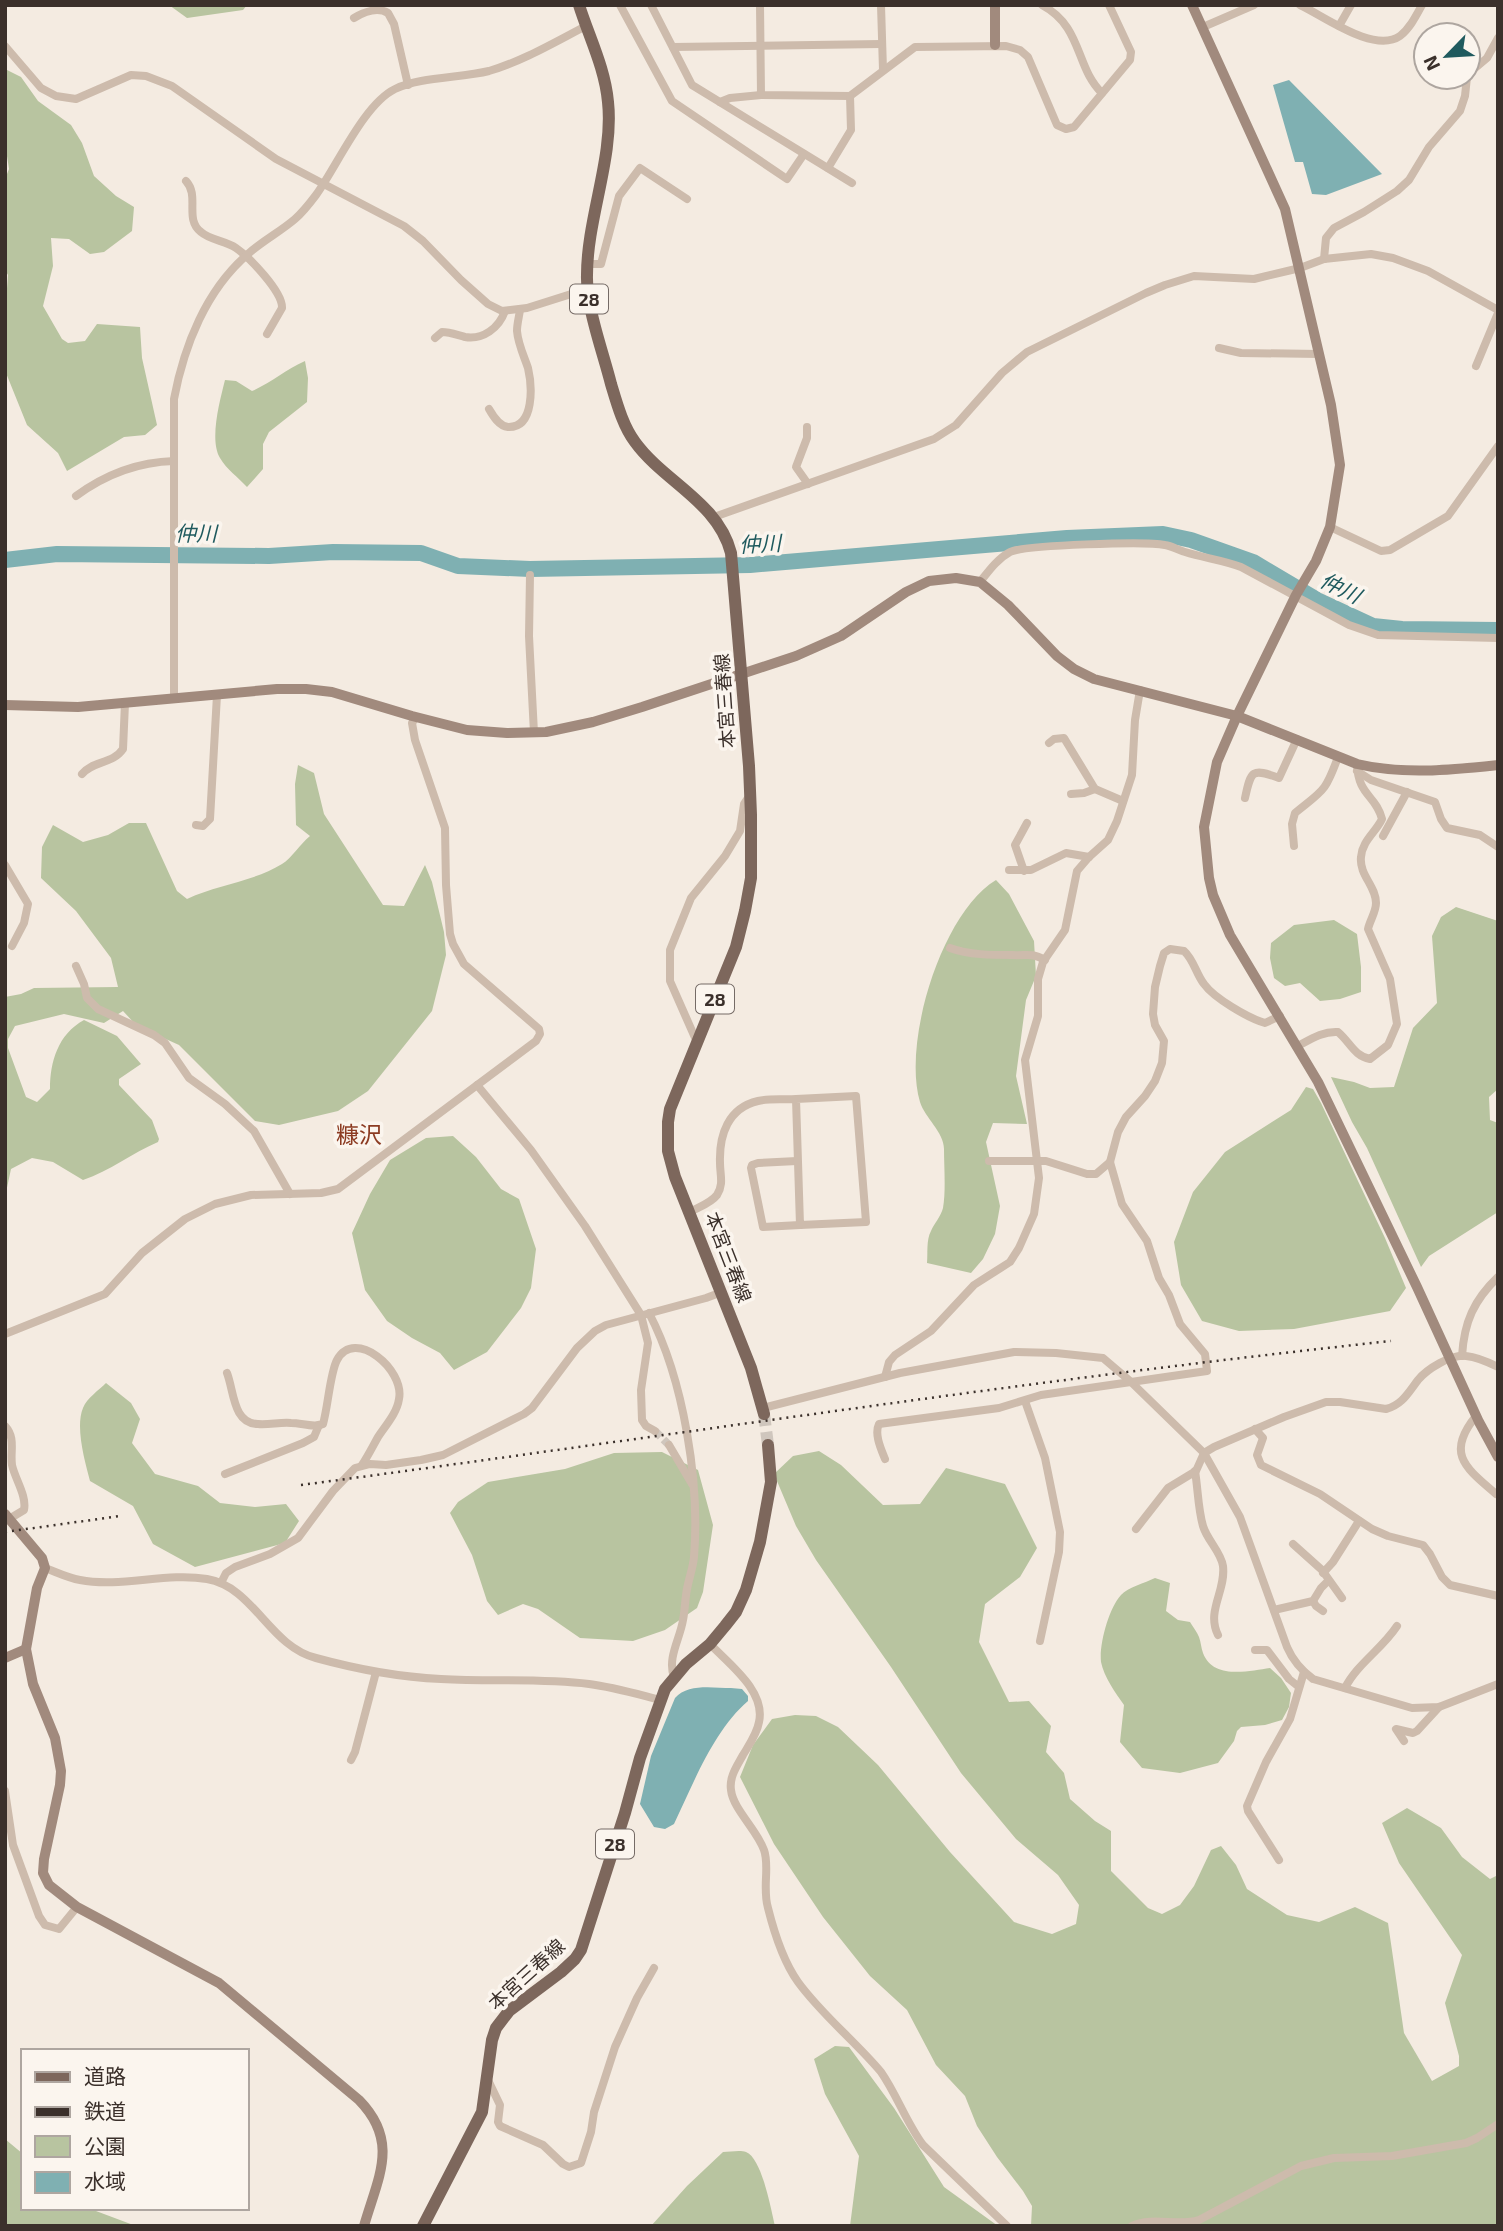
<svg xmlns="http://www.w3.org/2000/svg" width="1503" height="2231" viewBox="0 0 1503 2231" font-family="'Exo 2','Noto Sans JP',sans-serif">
<rect width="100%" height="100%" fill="#f4ebe1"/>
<g fill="#b8c4a0">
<polygon points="169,5 247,5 243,10 187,18"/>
<polygon points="5,69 21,77 38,101 71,125 82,143 94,176 116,196 134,207 132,231 104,252 90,254 69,239 51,238 53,266 43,306 62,339 68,343 85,341 97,324 140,327 142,358 157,425 145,435 124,437 67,471 58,453 27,425 6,373 5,315 8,275 5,270 5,179 9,169 5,143"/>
<path d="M 305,361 L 308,378 L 307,402 L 269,432 L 263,444 L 263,469 L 247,487 C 238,477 227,470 220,458 C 209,440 220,400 225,380 L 236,381 L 252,391 C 271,383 286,369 305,361 Z"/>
<path d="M 298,765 L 314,773 L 324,814 L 383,905 L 404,906 L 425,865 L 432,882 L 444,932 L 446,955 L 432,1011 L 368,1091 L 338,1111 L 279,1125 L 255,1121 L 179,1045 L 137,1026 L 123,1011 L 104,1023 L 64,1014 L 15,1026 L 8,1039 L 8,1048 L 26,1097 L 37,1102 L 50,1089 C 50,1062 58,1034 84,1020 L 117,1036 L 141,1064 L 119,1079 L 119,1085 L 152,1120 L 159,1139 L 158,1142 C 132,1153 110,1171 83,1180 L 53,1162 L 32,1158 L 11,1169 L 5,1197 L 5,997 L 21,994 L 34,988 L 118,987 L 111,958 L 76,911 L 41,878 L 42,847 L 53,825 L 83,842 L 108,835 L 129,823 L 146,823 L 177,891 L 187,899 C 218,884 253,882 282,864 C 292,858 300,844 310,836 L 296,825 L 295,784 Z"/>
<path d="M 996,880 L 1009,894 L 1034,941 L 1036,976 L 1026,1000 L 1016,1076 L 1027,1124 L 993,1123 L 986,1142 L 1000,1206 L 995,1234 L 983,1259 L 971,1273 L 927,1263 C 928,1253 926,1240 931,1231 C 934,1224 941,1216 943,1208 C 946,1191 944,1166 944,1149 C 944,1132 925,1118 920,1102 C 902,1042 942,912 996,880 Z"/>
<polygon points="1456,907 1498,921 1498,1089 1489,1097 1490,1120 1498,1123 1498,1212 1429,1256 1421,1267 1367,1148 1352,1122 1331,1077 1354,1082 1370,1088 1394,1087 1413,1028 1437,1003 1432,936 1441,917"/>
<polygon points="1334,920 1357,934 1361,967 1361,992 1340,999 1320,1001 1300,983 1285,986 1274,978 1270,958 1271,943 1294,925"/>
<polygon points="1306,1087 1313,1089 1321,1103 1385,1238 1406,1288 1390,1311 1294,1329 1239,1331 1202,1321 1181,1285 1174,1242 1193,1192 1225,1152 1291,1110"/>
<polygon points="453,1136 476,1157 501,1189 519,1199 536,1249 531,1288 521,1308 487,1352 454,1370 440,1353 412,1338 387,1321 365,1290 352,1233 370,1194 390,1160 426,1138"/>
<path d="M 106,1383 L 131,1403 L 140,1419 L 132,1443 L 155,1474 L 198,1486 L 220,1503 L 255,1507 L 286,1504 L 299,1521 L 285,1543 L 195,1567 L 153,1544 L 133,1506 L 90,1481 C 85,1462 75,1427 83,1408 C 87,1398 99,1390 106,1383 Z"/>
<polygon points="819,1451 841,1465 883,1505 920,1504 946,1468 1005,1484 1037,1548 1020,1577 985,1604 979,1642 1009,1702 1029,1701 1051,1726 1046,1752 1064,1773 1070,1799 1095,1821 1111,1831 1111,1871 1148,1908 1162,1914 1180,1905 1194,1886 1211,1850 1221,1846 1236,1865 1247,1889 1287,1915 1319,1922 1355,1907 1388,1923 1404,2033 1432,2081 1459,2066 1459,2056 1445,2003 1462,1955 1399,1863 1382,1823 1407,1808 1441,1828 1462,1857 1490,1879 1498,1875 1498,2226 1031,2226 1032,2206 1023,2191 997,2157 977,2126 965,2096 936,2065 907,2010 870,1976 823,1917 774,1844 740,1777 753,1745 772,1719 795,1715 816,1716 838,1727 878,1765 950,1852 1014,1922 1052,1934 1076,1924 1079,1905 1058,1875 1016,1839 961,1773 891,1667 816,1560 796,1526 774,1474 793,1456"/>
<polygon points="662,1452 698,1470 713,1525 703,1592 697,1608 665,1630 633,1641 580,1638 538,1609 523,1604 498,1615 487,1601 472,1555 450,1513 458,1502 488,1482 565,1469 614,1453"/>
<path d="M 1155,1578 L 1170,1583 L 1166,1611 L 1178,1620 L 1190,1622 C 1193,1627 1197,1632 1199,1637 C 1201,1642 1201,1648 1203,1653 C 1213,1680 1249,1671 1270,1668 L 1281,1678 L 1291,1693 L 1289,1707 L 1282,1720 L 1265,1725 L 1241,1727 L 1237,1731 L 1234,1741 L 1218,1763 L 1180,1773 L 1142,1768 L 1120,1742 L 1124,1705 C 1115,1692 1104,1677 1101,1662 C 1099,1644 1109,1608 1121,1595 C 1128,1587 1145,1583 1155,1578 Z"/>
<polygon points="835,2046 849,2047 894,2108 944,2187 998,2226 850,2226 859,2156 825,2094 814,2059"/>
<polygon points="5,2139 23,2154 23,2208 88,2208 136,2226 5,2226"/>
<path d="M 723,2152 C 730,2152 740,2150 746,2152 C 762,2158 771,2210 775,2226 L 651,2226 L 687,2186 Z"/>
</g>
<g fill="#7fb0b2">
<polygon points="1289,80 1382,174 1326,195 1312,194 1303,162 1295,162 1273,85"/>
<path d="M 731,1688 L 742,1689 L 748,1696 L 748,1701 C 714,1730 693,1784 674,1824 L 665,1829 L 654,1827 L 640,1804 L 651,1756 L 675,1698 C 688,1683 713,1688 731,1688 Z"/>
</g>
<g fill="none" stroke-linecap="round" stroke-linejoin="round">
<polyline stroke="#7fb0b2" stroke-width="16" points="5,560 57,554 269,556 333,552 421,553 458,566 530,569 750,565 1067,538 1163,534 1191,540 1253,562 1317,600 1373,626 1402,629 1498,630"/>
<polyline stroke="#cfc6bd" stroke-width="8" stroke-dasharray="8 4" stroke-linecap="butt" points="655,1431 669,1445"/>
<polyline stroke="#cfc6bd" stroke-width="12" stroke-dasharray="12 6" stroke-linecap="butt" points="764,1414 768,1445"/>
<g stroke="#cdbbac" stroke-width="8">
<polyline points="620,5 672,101 787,179 804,154"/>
<polyline points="651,5 692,85 852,183"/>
<polyline points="760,5 761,95 850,96 915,47 1006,46 1020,50 1028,57 1057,125 1066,129 1074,127 1130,60 1131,52 1109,5"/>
<polyline points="881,5 883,70"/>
<path d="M 1042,5 C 1083,27 1075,67 1102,93"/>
<path d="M 1300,5 C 1324,16 1374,54 1400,36 C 1410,28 1416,16 1422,5"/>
<path d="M 354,18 C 364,12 378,7 388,13 L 394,24 L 408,85"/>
<polyline points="1339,26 1351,5"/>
<polyline points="1203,27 1254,5"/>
<polyline points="5,46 41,88 56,96 76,99 131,75 146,76 172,86 276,159 404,226 423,241 461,280 488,304 502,311 527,308 587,289"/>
<polyline points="673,47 881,44"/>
<polyline points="1468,74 1487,58 1498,38"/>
<polyline points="720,102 730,98 761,95"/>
<polyline points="828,168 851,130 850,96"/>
<path d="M 186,181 C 200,196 184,219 201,232 C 210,240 226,241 236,248 C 249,257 283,292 282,308 L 267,334"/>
<polyline points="1324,259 1326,238 1334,228 1364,212 1397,191 1409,180 1429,147 1460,111 1465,96 1467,77"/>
<polyline points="587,264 601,264 619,196 640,168 687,199"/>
<path d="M 435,338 L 442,332 C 450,332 457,335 465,337 C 483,340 499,328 505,311"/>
<polyline points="1219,348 1241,353 1319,354"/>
<polyline points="1476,366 1498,313"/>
<path d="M 489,409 C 493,416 499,426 508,427 C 535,428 532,385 528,368 C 524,356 518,344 517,331 C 517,324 519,317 520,310"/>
<polyline points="807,427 807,438 796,467 808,484"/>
<path d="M 76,496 C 106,474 137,462 174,461"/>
<polyline points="714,517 934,439 956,425 1002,373 1027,352 1146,293 1165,285 1194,276 1254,279 1300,268 1324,259 1371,254 1393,258 1428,271 1498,310"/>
<polyline points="1330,527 1381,551 1390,550 1448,516 1498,446"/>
<polyline points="530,575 529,636 534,733"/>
<path d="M 980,582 C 988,572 997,559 1010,552 C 1025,545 1146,541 1165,545 C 1172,546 1178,550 1185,552 C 1204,558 1223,560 1241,567 L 1349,625 L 1378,635 L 1498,638"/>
<path d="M 174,699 L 174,399 C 184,346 206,290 248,254 C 262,241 280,232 295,219 C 303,212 310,203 316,195 C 337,166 364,104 395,89 C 419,77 461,78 489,71 C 523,61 555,42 586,26"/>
<polyline points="1049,743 1054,739 1064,738 1095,789 1123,801"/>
<polyline points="1357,771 1371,780 1435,802 1441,819 1447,828 1480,835 1498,847"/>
<path d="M 82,774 C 92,761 113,764 123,749 L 125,703"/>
<polyline points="1071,794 1084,793 1095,789"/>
<path d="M 1245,798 C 1251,770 1252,768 1279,778 L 1297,739"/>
<polyline points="196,825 203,826 210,819 217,695"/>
<polyline points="1383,836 1407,792"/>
<path d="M 1294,846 L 1292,824 L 1295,813 C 1323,790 1325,793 1338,757"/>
<polyline points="5,865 28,904 24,923 12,946"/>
<polyline points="1009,870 1031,870 1066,853 1089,857"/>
<polyline points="1024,871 1015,845 1027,823"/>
<path d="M 950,948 C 969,955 992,955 1012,955 C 1027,956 1030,952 1045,960"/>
<polyline points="76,966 84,984 87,998 98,1009 154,1035 165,1043 189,1078 225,1104 254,1131 290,1194"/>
<polyline points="696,1040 670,981 670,950 691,898 725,856 740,831 744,804 750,795"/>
<path d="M 1298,1046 C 1311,1039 1323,1031 1338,1032 C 1350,1042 1354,1056 1370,1059 L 1388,1045 L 1397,1024 L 1390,979 L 1368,929 C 1370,920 1376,912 1376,903 C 1376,886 1359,875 1361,857 C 1362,841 1376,832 1382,819 C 1376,795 1358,796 1357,764"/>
<polyline points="477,1085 531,1150 585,1226 641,1315 648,1343 641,1390 642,1420 646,1426 655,1431"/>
<polyline points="797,1161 758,1163 752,1165 751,1168 763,1227 800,1225"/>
<polyline points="989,1161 1046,1161 1087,1174 1096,1174 1110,1162"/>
<path d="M 690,1212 C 699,1207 711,1203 717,1195 C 724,1184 720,1175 720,1163 C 719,1135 728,1108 758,1101 C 770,1098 784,1100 796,1099 L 800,1225 L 866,1222 L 856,1096 L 796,1099"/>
<path d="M 649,1313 C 684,1380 700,1483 694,1557 C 693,1568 689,1578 687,1589 C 685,1599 685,1610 683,1620 C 680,1639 667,1658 674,1677"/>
<polyline points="5,1334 105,1294 142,1253 185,1219 215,1204 251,1195 321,1193 338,1189 536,1041 540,1034 539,1029 464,964 453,944 450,934 446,885 445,828 415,740 412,723 416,717"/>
<path d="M 1462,1356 C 1464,1322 1474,1300 1498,1277"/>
<path d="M 227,1373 C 234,1391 233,1424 258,1424 C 269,1425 280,1422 291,1423 C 302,1423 314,1428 323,1424 C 328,1407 330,1373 337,1360 C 355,1327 405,1370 399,1399 C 397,1413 386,1425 378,1437 C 373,1446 368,1456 362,1465"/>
<polyline points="885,1377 889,1362 895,1355 931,1331 974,1285 1010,1262 1019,1248 1034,1214 1039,1178 1025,1060 1038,1016 1038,979 1043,962 1065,930 1077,871 1089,857 1108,840 1117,821 1132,775 1135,720 1140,690"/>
<polyline points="1025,1401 1045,1458 1060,1532 1059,1552 1040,1641"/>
<path d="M 763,1408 L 900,1373 L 1014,1352 L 1056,1353 L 1103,1358 L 1130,1381 L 1204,1453 L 1240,1517 L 1287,1647 C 1293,1661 1301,1670 1313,1679 L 1412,1708 L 1439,1707 L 1498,1684"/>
<path d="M 1476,1416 C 1445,1454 1466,1468 1496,1494"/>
<path d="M 5,1426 C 16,1438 10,1451 12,1465 C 15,1479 27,1496 24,1510 L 9,1519"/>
<polyline points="1255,1429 1263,1438 1257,1455 1261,1465 1320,1494 1372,1529 1388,1536 1423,1545 1430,1554 1442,1577 1450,1585 1498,1596"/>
<polyline points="669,1445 692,1484"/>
<path d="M 885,1459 C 881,1449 874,1434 879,1424 L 999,1408 L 1041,1395 L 1207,1371 L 1205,1354 L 1180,1324 L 1169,1295 L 1159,1278 L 1147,1241 L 1122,1204 L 1110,1162 L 1118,1132 L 1126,1117 L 1145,1096 L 1155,1081 L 1162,1063 L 1164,1041 L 1155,1025 L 1153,1014 L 1155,987 L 1160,966 L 1164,953 L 1170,949 L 1184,951 C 1194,960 1196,974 1204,984 C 1214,998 1248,1018 1265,1023 L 1280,1016"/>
<path d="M 1195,1471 C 1198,1489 1198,1509 1203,1526 C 1207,1540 1221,1552 1223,1566 C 1226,1591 1206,1611 1218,1635"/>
<polyline points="225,1474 303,1443 314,1437 319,1425"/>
<path d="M 1136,1529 L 1168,1488 L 1196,1471 L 1204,1453 L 1214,1447 L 1284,1417 L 1326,1402 L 1340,1402 L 1386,1409 C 1402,1405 1408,1393 1418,1380 C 1427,1369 1451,1354 1466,1356 C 1477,1357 1488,1362 1498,1367"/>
<polyline points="1293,1544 1322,1570 1342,1598"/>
<path d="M 45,1568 C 56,1572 68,1578 80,1580 C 121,1588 166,1572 207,1579 C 254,1587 269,1646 316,1658 C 356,1669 398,1677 441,1679 C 490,1682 540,1678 589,1684 C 613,1687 637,1694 661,1700"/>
<polyline points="1323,1573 1333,1562 1359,1521"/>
<polyline points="221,1583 226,1573 235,1567 270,1554 298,1538 333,1491 355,1468 370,1464 386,1465 421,1460 443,1455 524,1414 532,1408 577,1348 595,1331 606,1325 706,1298 722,1292"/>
<polyline points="1313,1601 1316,1606 1323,1611"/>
<polyline points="1274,1610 1313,1601 1321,1588 1328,1581"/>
<path d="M 710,1644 C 729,1664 766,1691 759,1722 C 757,1734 749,1745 743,1755 C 737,1766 729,1777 731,1790 C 733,1809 757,1830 764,1850 C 770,1866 762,1888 768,1908 C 774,1932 783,1961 798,1982 C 822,2015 855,2041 881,2072 C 897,2095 906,2122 923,2145 L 1007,2226"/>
<polyline points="1255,1650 1267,1650 1289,1679 1299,1687"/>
<path d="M 1345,1688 C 1357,1664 1382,1649 1397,1626"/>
<polyline points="1404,1741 1396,1729 1413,1733 1417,1731 1439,1707"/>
<polyline points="351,1760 355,1752 376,1672"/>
<polyline points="5,1791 13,1845 39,1916 45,1925 59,1929 77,1907"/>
<polyline points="1279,1860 1248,1811 1247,1806 1266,1762 1290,1719 1304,1672"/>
<polyline points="488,2080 500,2105 498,2122 500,2126 543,2145 563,2164 569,2167 581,2163 591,2132 594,2112 615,2047 637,1998 654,1968"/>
<path d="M 1132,2226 C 1154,2216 1177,2227 1199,2220 L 1301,2166 L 1334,2158 L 1392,2156 L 1466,2143 L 1477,2138 L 1498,2124"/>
</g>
<g stroke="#a18a7d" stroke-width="10">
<polyline points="995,5 995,45"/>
<polyline points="1192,5 1285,209 1331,405 1340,465 1330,527 1316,561 1296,595 1237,716 1217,762 1204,827 1209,878 1213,895 1230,935 1318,1082 1417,1287 1479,1422 1498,1457"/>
<path d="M 5,705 L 78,707 L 277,689 L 306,689 L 332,692 L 412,716 L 467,730 L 507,733 L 546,732 L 593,722 L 642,707 L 796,656 L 841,636 L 906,592 L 929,581 L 956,578 L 980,582 L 1008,605 L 1057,656 L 1074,669 L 1094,679 L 1237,716 L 1357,764 C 1404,775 1450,770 1498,765"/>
<path d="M 5,1514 L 42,1558 L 45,1568 L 37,1588 L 26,1649 L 33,1684 L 55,1738 L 61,1771 L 60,1785 L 44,1859 L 43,1873 L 49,1885 L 77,1907 L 219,1983 L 359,2100 C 400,2142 378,2177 364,2226"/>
<polyline points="5,1658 26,1649"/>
</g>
<g stroke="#7d675c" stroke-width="12">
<path d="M 579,5 C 589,37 605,68 608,102 C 614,157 587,218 587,275 C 586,307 603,352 611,384 C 617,404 623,426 635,442 C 664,482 718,502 731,553 L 749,766 L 751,815 L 751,878 L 745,911 L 736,947 L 670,1109 L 668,1122 L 668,1151 L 675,1177 L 751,1368 L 764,1414"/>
<polyline points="423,2226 482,2112 492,2040 496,2028 509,2011 561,1972 575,1959 581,1950 625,1813 640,1758 665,1689 686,1664 710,1644 725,1626 736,1612 746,1590 760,1542 771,1482 768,1445"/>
</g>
<g stroke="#3b302b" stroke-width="2.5" stroke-dasharray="2 5" stroke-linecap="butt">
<path d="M 301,1485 C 664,1437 1026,1380 1391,1341"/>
<polyline points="5,1532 120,1516"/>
</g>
</g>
<g text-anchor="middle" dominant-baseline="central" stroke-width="7" stroke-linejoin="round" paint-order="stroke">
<g fill="#fbf5ee" stroke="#756b66" stroke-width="2">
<rect x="570" y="284.5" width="38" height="29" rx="5"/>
<rect x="696" y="984.5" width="38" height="29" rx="5"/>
<rect x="596" y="1829.5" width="38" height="29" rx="5"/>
</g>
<g font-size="18" font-weight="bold" fill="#3b302b">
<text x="589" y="299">28</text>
<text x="715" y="999">28</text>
<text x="615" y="1844">28</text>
</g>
<g font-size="19" fill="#3b302b" stroke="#fbf5ee">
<text transform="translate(724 701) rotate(-94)">本宮三春線</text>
<text transform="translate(729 1257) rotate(69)">本宮三春線</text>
<text transform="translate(526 1974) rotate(-42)">本宮三春線</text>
</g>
<g font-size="21" font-style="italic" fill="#1f5a5e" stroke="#fbf5ee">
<text x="196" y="532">仲川</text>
<text transform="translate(760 543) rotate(-3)">仲川</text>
<text transform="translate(1341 587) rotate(26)">仲川</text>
</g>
<g font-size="23" fill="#8c3b22" stroke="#fbf5ee">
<text x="359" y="1134">糠沢</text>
</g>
</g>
<rect width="1503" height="2231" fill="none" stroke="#3b302b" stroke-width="14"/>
<rect x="21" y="2049" width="228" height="161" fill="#fbf5ee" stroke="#aea6a0" stroke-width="2"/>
<rect x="35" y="2072" width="35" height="10" fill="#7d675c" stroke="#aea6a0" stroke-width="2"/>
<text x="84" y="2084" font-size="21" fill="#3b302b">道路</text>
<rect x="35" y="2107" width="35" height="10" fill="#3b302b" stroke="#aea6a0" stroke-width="2"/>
<text x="84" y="2119" font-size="21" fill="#3b302b">鉄道</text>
<rect x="35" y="2136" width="35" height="21" fill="#b8c4a0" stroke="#aea6a0" stroke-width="2"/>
<text x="84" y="2154" font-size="21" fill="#3b302b">公園</text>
<rect x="35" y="2172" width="35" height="21" fill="#7fb0b2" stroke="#aea6a0" stroke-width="2"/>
<text x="84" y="2189" font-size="21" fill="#3b302b">水域</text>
<g transform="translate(1447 56) rotate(245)"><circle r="33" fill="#fbf5ee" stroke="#aea6a0" stroke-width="2"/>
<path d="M0-5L12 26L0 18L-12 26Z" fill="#1f5a5e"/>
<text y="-10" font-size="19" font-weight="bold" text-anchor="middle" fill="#3b302b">N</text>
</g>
</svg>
